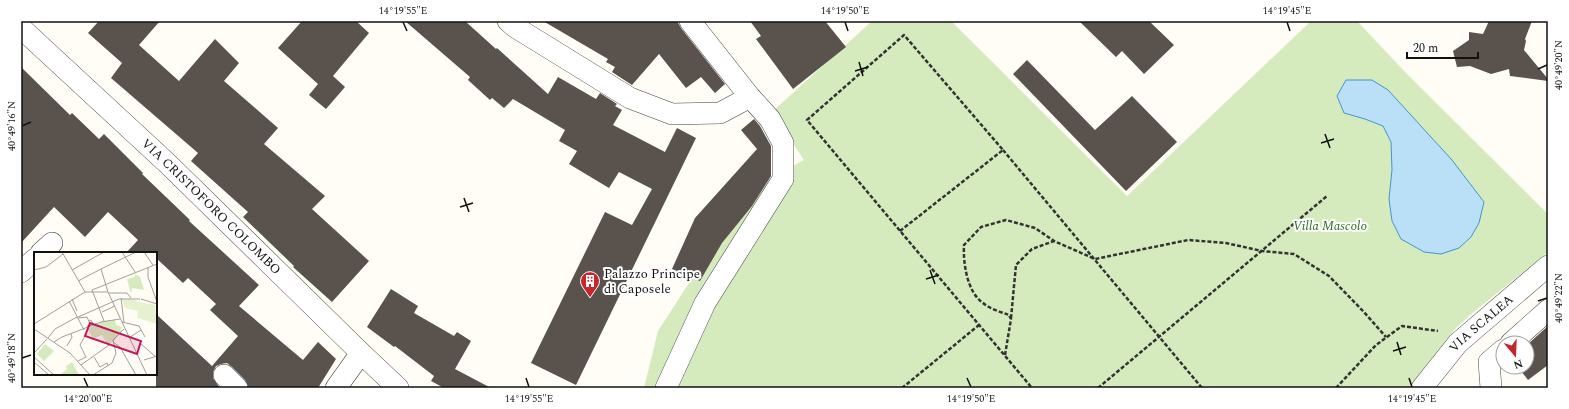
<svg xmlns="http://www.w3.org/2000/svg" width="1569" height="409" viewBox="0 0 1569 409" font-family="Spectral,serif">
<rect width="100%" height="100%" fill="#fffdf5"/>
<polygon fill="#d5ebbd" points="872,21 951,21 1127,196 1311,21 1357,21 1407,74 1548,214 1548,252 1470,315 1454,330 1409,388 644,388 658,331 700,266 735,197 804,160 772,112"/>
<polygon fill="#b9e0f7" stroke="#3f96cf" points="1346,80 1372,80 1388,90 1452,160 1484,202 1479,223 1471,237 1459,248 1441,254 1424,252 1401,239 1392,221 1389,199 1392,170 1391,142 1383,126 1365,119 1344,113 1337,96"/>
<g fill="#5a524d">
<polygon points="99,21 160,21 139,45 179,81 215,39 239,63 224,81 278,128 264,144 325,196 312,209 369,261 332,302 293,267 294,266 243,217 248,212 191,161 198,153 111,78 122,63 88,33"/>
<polygon points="302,21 356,21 369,33 333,76 345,87 326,109 309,95 318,84 278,48"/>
<polygon points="405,21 465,21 496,49 497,48 548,94 558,77 596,99 600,93 617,104 615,106 622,110 613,125 665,152 677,128 696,138 576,385 531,363 605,212 632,225 652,189 619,172 609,188 569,164 577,151 559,141 565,130 513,99 504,108 492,98 490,100 468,80 470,77"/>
<polygon points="543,21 677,21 681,28 725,84 715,93 701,77 686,88 659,54 632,85 612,72 615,67 606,62 608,59"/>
<polygon points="750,21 825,21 846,47 793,89 756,39 761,36"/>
<polygon points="1079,21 1149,21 1174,45 1144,74 1122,51 1116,57"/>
<polygon points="1489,21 1532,21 1525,39 1526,41 1524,50 1548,79 1548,81 1510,76 1509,69 1491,74 1470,66 1457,67 1453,51 1469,40 1469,32 1483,34"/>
<polygon points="1027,60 1095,130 1132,96 1177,142 1126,191 1013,74"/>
<polygon points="21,67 70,115 72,113 99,139 104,134 143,173 142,174 190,220 189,221 259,285 239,306 303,360 318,342 336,359 318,388 249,388 245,380 232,367 227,363 221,364 216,366 213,372 213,378 220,388 156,388 156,314 212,366 238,336 210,310 216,304 188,278 183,283 156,258 156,253 126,253 138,240 108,212 85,237 54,207 21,243"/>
<polygon points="754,119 760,126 771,146 771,176 752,206 722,243 700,281 672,269 695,218 757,149 741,130"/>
<polygon points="391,289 418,306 414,313 454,336 457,332 471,341 455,369 491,388 444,388 431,381 434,376 395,346 394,347 367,327"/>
<polygon points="1548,326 1548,365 1528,380 1518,367 1527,367 1527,345"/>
</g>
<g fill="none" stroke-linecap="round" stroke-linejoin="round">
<defs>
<g id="street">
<polyline points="508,21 515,27 630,98 672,114 720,113 750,97"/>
<path id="s1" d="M 21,28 L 168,164 L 361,353 L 398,388"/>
<polyline points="41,253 52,243"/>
<polyline points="21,272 35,259"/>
<polyline points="1511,343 1548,310"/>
<polyline points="224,375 237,388"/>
<polyline points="336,388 361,353"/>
<polyline points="666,388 705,303 783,179 783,143 770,119 750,97 690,21"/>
<path id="s2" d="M 1422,388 L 1458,343 L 1548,266"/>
<polyline points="1491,388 1489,362 1503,350"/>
</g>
</defs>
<use href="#street" stroke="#444" stroke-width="22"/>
<g stroke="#333" stroke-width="2.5" stroke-dasharray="4 2" stroke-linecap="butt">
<polyline points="1003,150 1202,388"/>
<polyline points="900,231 1003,150 904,35 807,120 1032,388"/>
<polyline points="1011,318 1016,265 1032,249 1054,241"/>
<path d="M 1005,355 L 1011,319 L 1009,315 C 1001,312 990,309 983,303 C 967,292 963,263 964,245 L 981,227 L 1006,220 L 1035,228 L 1054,241 L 1095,259 L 1188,240 L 1226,243 L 1262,251 L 1294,254 L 1329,276 L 1363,311 L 1386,337"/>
<polyline points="902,388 979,325"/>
<polyline points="1098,388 1327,196"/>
<polyline points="1336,388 1376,345 1402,326 1438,331"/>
</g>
<use href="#street" stroke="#fff" stroke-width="21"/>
</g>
<path fill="none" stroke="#111" stroke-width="1.5" d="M 403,22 L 407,31M 845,22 L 848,31M 1287,22 L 1290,31M 859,62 L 863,76M 1538,69 L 1547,65M 855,71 L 868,67M 22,126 L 31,122M 1325,134 L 1330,148M 1321,143 L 1334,139M 464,198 L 469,212M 460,207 L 473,203M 930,270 L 935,284M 926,279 L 939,275M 1538,301 L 1547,298M 1397,342 L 1401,355M 1393,351 L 1406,347M 22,358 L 31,355M 84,378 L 88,387M 526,378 L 529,387M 967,378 L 971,387M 1409,378 L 1412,387"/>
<defs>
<symbol id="building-pin" viewBox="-11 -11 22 30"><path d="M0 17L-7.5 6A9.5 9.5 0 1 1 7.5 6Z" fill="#c4262e" stroke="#fff"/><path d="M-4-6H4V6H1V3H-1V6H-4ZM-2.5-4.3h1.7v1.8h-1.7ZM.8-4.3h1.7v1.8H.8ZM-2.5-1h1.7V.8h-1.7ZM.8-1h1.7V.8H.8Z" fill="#fff"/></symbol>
</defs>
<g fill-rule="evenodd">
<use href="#building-pin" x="579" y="270" width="22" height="30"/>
</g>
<g text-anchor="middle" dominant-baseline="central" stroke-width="4" stroke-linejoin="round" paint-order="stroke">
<g font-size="13" fill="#111" stroke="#fff">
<text stroke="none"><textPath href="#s1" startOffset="261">VIA CRISTOFORO COLOMBO</textPath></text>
<text stroke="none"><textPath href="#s2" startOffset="88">VIA SCALEA</textPath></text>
</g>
<g font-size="13" font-style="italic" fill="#2f6b1f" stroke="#fff">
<text x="1330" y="226">Villa Mascolo</text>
</g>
<g font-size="13" fill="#111" stroke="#fff" text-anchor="start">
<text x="604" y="274">Palazzo Principe<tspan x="604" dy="15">di Caposele</tspan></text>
</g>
</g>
<g transform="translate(34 252)">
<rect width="123" height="123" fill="#fffdf5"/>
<path d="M 101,22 L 106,25 L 110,38 L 98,36 L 97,42 L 93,27 L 101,25 ZM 81,68 L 82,73 L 88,75 L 86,79 L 89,78 L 79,90 L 73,92 L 68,83 L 59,87 L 54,77 L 67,70 ZM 11,92 L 20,99 L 10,109 L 3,102 ZM 38,110 L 45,123 L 26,123 L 33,117 L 32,114 Z" fill="#d5ebbd"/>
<path d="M 88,47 L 102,48 L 104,50 L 121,53 L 123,72 L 103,66 L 104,59 L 91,56 Z" fill="#e6f2cf"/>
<path fill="none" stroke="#a09f9a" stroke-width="1" d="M 28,0 L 51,40M 88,0 L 101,20M 110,0 L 119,13M 114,15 L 114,25 L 123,50M 67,17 L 102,0M 0,18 L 12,15 L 29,2M 38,18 L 70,0M 74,40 L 88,70 L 105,74 L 111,85M 75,41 L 93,41 L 97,46M 87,46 L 90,71M 38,47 L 43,59M 107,47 L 123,52M 35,49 L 50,78M 68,60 L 81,54M 44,65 L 85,47 L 106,47M 44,66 L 53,65 L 56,72M 70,69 L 58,38 L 123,12M 88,70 L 113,123M 0,72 L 51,40 L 74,40 L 67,17 L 44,29M 54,73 L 54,75 L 59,72 L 57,68 L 55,69M 0,77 L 36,101 L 56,123M 14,86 L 21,77 L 43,65M 95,86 L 107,78M 20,90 L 28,85 L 67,70 L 86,67M 79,90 L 86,95 L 102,123M 107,92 L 123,106M 33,94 L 38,85 L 37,82M 0,101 L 13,87M 0,105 L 20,123M 60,105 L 66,115 L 73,111 L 74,114M 110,108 L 123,104M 44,109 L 52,105 L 46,93 L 51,84M 0,110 L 15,123M 47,113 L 75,93M 59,123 L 78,111 L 82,101 L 79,88 L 90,77"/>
<path fill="#c2185b" fill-opacity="0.15" stroke="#c2185b" stroke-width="2" d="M 56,71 L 107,89 L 103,102 L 51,84 Z"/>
<rect width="123" height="123" fill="none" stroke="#111" stroke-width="2"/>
</g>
<rect width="1569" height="409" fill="none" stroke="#ffffff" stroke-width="44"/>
<g transform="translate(1515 355) rotate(161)"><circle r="19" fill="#ffffff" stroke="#a0a0a0"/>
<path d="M0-3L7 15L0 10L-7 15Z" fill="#c4262e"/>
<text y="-6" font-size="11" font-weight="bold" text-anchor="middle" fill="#111111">N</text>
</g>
<path d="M1407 52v6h71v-6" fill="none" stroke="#111111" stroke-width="2"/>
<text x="1413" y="52" font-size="12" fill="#111111" stroke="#ffffff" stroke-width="3" paint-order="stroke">20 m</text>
<rect x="22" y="22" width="1525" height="365" fill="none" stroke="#111" stroke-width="1.5"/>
<g font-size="10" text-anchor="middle" fill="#111">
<text x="403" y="14">14°19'55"E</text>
<text x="845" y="14">14°19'50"E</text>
<text x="1287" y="14">14°19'45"E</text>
<text transform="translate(1558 65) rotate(-90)" y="4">40°49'20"N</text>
<text transform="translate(11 126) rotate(-90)" y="4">40°49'16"N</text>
<text transform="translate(1558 298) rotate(-90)" y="4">40°49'22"N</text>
<text transform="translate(11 358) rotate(-90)" y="4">40°49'18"N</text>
<text x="88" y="402">14°20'00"E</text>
<text x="529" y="402">14°19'55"E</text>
<text x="971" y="402">14°19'50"E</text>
<text x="1412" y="402">14°19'45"E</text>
</g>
</svg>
